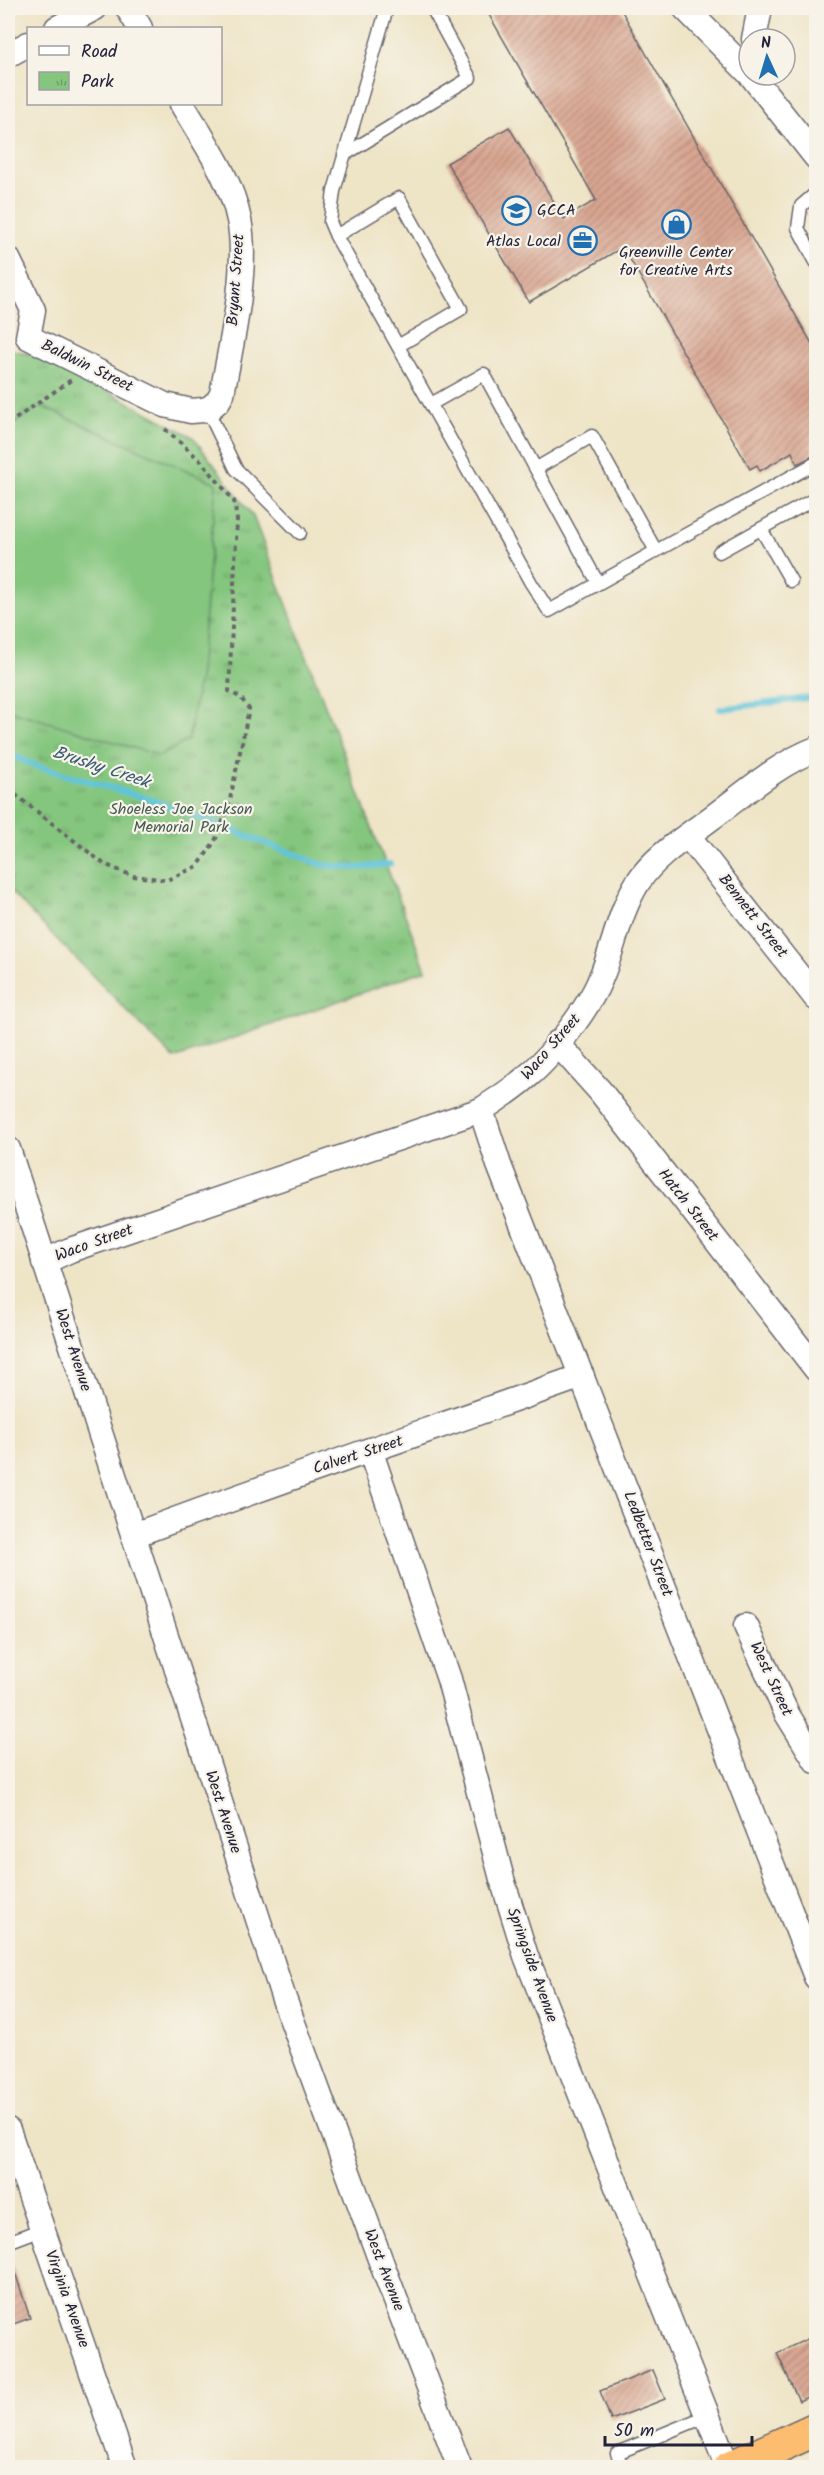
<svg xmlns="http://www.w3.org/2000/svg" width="824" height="2475" viewBox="0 0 824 2475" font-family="Kalam,sans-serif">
<defs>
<pattern id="park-tufts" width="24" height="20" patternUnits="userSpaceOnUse" patternTransform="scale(1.5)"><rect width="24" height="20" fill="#84c67e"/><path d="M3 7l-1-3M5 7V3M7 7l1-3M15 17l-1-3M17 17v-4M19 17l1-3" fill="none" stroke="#6ca068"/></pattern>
<pattern id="building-hatch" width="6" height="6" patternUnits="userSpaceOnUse" patternTransform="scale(1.5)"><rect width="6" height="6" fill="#d9a691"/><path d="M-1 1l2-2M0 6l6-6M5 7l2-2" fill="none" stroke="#b08778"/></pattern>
</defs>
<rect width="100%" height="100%" fill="#f7f3e8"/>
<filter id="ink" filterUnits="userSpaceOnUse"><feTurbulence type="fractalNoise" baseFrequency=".0167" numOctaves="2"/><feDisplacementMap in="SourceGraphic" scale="12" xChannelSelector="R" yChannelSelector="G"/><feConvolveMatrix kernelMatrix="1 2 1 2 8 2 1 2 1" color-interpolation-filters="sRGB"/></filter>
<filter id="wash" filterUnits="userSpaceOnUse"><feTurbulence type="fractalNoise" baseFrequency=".008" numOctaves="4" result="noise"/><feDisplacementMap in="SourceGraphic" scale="24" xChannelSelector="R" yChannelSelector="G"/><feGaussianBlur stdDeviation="1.35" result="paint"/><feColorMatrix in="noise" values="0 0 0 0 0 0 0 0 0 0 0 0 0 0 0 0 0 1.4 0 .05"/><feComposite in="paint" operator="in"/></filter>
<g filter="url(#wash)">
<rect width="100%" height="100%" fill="#eee4c6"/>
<polygon fill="url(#park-tufts)" stroke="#53745c" stroke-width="1.5" points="8,349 32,354 100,387 193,437 253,516 426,970 174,1059 8,889"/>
<polygon fill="#84c67e" stroke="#53745c" stroke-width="1.5" points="40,406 216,483 200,673 188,740 160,756 8,710 8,428"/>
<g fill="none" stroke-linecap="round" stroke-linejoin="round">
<g stroke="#5ec4db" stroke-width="6">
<polyline points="720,709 816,697"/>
<polyline points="8,754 37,766 155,801 323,865 356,868 390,864"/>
</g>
</g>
<g id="blocks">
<g fill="url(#building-hatch)">
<polygon points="485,8 620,8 816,351 816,432 812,434 813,456 797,464 792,452 760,471 757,465 750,469 623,247 529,302 447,163 509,127 564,219 596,200"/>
<polygon points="11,2260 30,2318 8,2326 8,2261"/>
<polygon points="816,2335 816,2393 799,2401 777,2353"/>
<polygon points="653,2370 665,2399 611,2420 600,2391"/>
</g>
</g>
</g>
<g filter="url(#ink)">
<use href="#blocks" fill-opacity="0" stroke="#69666c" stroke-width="1.5"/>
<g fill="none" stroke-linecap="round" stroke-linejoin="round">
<defs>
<g id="lane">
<polyline points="387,8 334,191 330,222 336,236 531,583 549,611 656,551"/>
<polyline points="344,155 470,78 432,8"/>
<polyline points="816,193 801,206 798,228 816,262"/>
<polyline points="336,236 399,198 461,309 398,346"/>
<polyline points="431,404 484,374 598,583"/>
<polyline points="207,409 236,469 300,533"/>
<polyline points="537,468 592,436 656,551 816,463"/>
<polyline points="761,529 791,581"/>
<polyline points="719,552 816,498"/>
<polyline points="8,2242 42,2229"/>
<polyline points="622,2468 617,2453 707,2416"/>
</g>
<g id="street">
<polyline points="128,8 140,28"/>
<polyline points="685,8 749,73"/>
<polyline points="57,28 95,8"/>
<polyline points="754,39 760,8"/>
<polyline points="8,55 28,44"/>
<polyline points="751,75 816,157"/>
<path d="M 8,259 L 33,310 L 28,337 L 165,405 L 191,411 L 203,410 L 210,408 L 218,401 L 222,394 C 231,345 249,268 239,220 C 231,178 203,140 182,104"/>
<polyline points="688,836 816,998"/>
<polyline points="557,1043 600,1091 816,1369"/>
<polyline points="481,1110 499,1165 816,1977"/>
<polyline points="8,1149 283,1996 383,2267 460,2468"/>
<path d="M 44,1262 L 70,1250 L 481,1110 C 498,1099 515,1088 529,1075 C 552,1056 589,1007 600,980 C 614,948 619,912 638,882 C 656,855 685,838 710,819 C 744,794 777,764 816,749"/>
<polyline points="370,1450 449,1679 502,1879 526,1956 728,2468"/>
<path d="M 134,1535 C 283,1479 433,1429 582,1376"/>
<polyline points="746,1626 787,1714 816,1761"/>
<polyline points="8,2130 125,2468"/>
</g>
<polyline id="highway" points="730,2468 816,2429"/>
</defs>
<use href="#lane" stroke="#69666c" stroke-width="15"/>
<use href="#street" stroke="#69666c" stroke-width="27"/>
<use href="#highway" stroke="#69666c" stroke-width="36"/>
<g stroke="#69666c" stroke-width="4" stroke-dasharray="4.5 4.5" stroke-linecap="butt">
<polyline points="8,424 71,380"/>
<polyline points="8,789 104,864 133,876 167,880 198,866 215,841 228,809 249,709 241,698 229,691 237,520 234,501 201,461 165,429"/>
</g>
<use href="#lane" stroke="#fff" stroke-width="12"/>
<use href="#street" stroke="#fff" stroke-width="24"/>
<use href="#highway" stroke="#fcbd6f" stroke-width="33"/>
</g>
</g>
<defs>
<symbol id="school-ring" viewBox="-11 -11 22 22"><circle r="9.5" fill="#f7f3e8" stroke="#1f6fb2" stroke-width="1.5"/><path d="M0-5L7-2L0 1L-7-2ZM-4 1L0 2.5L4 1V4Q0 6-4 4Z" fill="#1f6fb2"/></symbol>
<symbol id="shop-ring" viewBox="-11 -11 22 22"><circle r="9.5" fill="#f7f3e8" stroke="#1f6fb2" stroke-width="1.5"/><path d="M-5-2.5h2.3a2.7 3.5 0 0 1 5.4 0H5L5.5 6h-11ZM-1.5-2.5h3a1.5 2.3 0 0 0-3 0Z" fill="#1f6fb2"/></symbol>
<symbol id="office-ring" viewBox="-11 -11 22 22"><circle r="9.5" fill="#f7f3e8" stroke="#1f6fb2" stroke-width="1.5"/><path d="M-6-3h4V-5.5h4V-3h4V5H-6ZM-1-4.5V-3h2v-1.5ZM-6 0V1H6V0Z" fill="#1f6fb2"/></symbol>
</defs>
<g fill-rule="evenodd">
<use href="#school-ring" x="500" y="194" width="33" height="33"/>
<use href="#shop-ring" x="660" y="208" width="33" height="33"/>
<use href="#office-ring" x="566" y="224" width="33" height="33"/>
</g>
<g text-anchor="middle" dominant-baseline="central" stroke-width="4.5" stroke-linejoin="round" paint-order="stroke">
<g font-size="16" fill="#22223b" stroke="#f7f3e8" text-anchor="start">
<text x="537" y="210">GCCA</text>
<text x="561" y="241" text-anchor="end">Atlas Local</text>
<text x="676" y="252" text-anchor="middle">Greenville Center<tspan x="676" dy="18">for Creative Arts</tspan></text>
</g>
<g font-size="16" fill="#22223b" stroke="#f7f3e8">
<text transform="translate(236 280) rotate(-86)">Bryant Street</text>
<text transform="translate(87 366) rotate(26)">Baldwin Street</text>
<text transform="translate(753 916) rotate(52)">Bennett Street</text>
<text transform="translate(551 1047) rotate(-49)">Waco Street</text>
<text transform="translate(688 1205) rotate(52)">Hatch Street</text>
<text transform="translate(94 1243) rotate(-20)">Waco Street</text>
<text transform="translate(73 1350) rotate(72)">West Avenue</text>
<text transform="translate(358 1455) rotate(-18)">Calvert Street</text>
<text transform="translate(648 1544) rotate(69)">Ledbetter Street</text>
<text transform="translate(771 1679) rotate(65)">West Street</text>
<text transform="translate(223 1812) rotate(72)">West Avenue</text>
<text transform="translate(532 1965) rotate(70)">Springside Avenue</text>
<text transform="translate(384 2270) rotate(69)">West Avenue</text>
<text transform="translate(67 2299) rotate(70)">Virginia Avenue</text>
</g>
<g font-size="16" fill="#445b52" stroke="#f7f3e8">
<text x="181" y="809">Shoeless Joe Jackson<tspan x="181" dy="18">Memorial Park</tspan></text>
</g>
<g font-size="18" font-style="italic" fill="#375b73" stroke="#f7f3e8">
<text transform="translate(101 768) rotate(18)">Brushy Creek</text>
</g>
</g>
<rect width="824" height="2475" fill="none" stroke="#f7f3e8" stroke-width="30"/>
<rect x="27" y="27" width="195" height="78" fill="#f7f3e8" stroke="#a29fa3" stroke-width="1.5"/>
<rect x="39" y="46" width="30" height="9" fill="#ffffff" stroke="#a29fa3" stroke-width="1.5"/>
<text x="81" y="57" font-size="18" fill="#22223b">Road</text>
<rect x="39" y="72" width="30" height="18" fill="url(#park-tufts)" stroke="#a29fa3" stroke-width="1.5"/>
<text x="81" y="87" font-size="18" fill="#22223b">Park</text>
<g transform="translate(767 57) rotate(356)"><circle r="28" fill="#f7f3e8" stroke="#a29fa3" stroke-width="1.5"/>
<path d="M0-4.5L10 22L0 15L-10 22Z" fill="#1f6fb2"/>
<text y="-9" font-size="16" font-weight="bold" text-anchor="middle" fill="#22223b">N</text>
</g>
<path d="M605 2436v9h147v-9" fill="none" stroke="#22223b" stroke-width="3"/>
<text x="614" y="2436" font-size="18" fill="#22223b" stroke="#f7f3e8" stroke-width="4.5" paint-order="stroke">50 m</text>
</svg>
